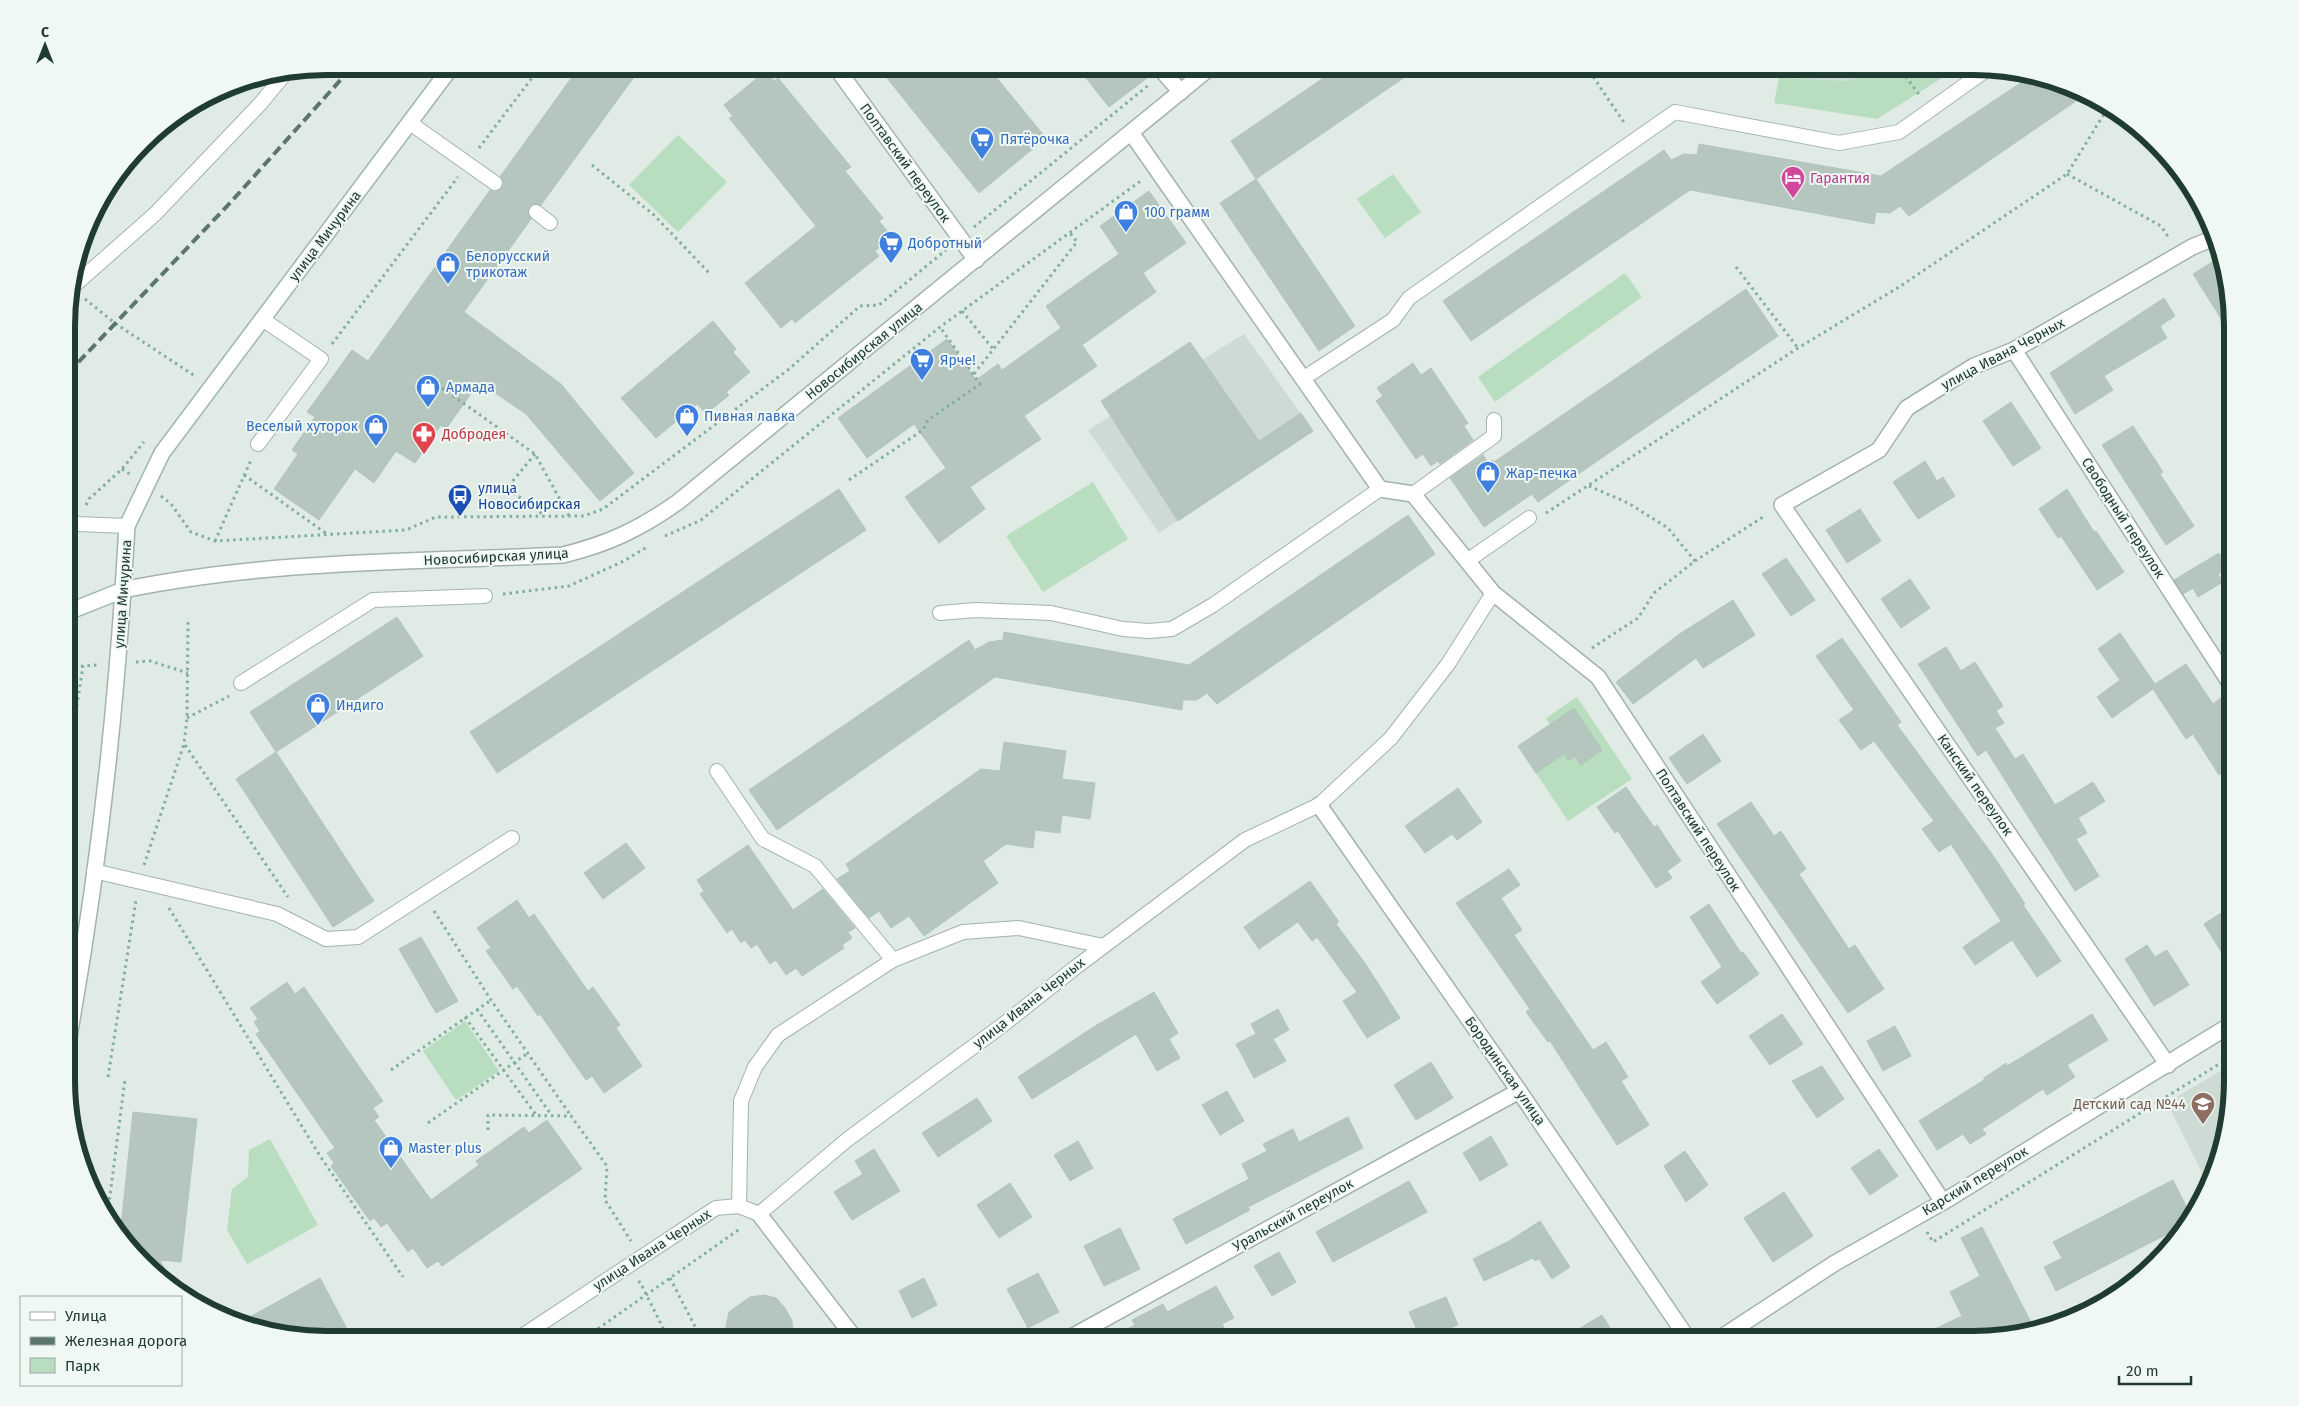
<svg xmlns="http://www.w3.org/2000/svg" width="2299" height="1406" viewBox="0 0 2299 1406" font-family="'Fira Sans',sans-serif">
<rect width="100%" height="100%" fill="#e0ebe5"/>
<g fill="#cedbd4">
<polygon points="1653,66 1874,66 1851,81 1779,78"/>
<polygon points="1244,334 1313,431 1159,533 1088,430"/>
<polygon points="2232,1064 2232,1097 2224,1147 2208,1185 2167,1103"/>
</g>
<g fill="#b8ddbf">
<polygon points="1874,66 1961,66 1877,119 1774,103 1779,78 1851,81"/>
<polygon points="678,135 727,182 678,232 629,185"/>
<polygon points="1393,174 1421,212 1385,238 1357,199"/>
<polygon points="1625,273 1642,297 1495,402 1478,377"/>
<polygon points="1093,482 1128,539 1043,592 1006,536"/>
<polygon points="1577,697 1632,779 1568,821 1518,746 1550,725 1546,718"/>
<polygon points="465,1021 499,1071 456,1100 423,1051"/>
<polygon points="270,1139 318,1225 247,1264 227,1230 232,1189 248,1177 249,1150"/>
</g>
<g fill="#b5c6be" stroke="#b2c5bc">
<polygon points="580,66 642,66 541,205 533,204 529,207 528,215 531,219 464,312 561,384 634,473 600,501 526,414 479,382 446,429 441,425 415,463 396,451 374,483 355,469 319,520 274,489 298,454 292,450 315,417 307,412 352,350 368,361 490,190 495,192 502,188 504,183 500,176 502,174"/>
<polygon points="900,66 987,66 1046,138 979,193 887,78"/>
<polygon points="1100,66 1149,66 1152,74 1109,107 1086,78"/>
<polygon points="1341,66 1421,66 1256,179 1231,141"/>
<polygon points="766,71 774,81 778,78 851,167 845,171 883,218 879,221 892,237 875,251 879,256 795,323 792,319 781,328 745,283 816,226 729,118 733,116 724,105"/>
<polygon points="2034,74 2086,94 1909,216 1900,206 1890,213 1876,212 1874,224 1690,190 1471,341 1443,301 1664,150 1671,160 1684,154 1697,155 1699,144 1881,176"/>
<polygon points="1256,179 1355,326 1319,351 1220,203"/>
<polygon points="1149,191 1186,243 1143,273 1156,292 1082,345 1097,366 1024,416 1041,439 970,487 985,509 939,543 905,497 946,468 914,424 867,458 838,418 947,339 976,380 998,364 1002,370 1061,328 1046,306 1119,254 1100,226"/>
<polygon points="2222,256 2232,309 2232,336 2193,274"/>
<polygon points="1746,289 1778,336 1538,502 1532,494 1484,527 1450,478 1483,455 1488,463 1493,460 1494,462"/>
<polygon points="2164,298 2175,316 2160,326 2167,338 2104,376 2113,390 2075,414 2050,373"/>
<polygon points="713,321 736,349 733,352 750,372 726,392 729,395 706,414 697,404 656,438 621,398"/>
<polygon points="1190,342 1259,441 1301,413 1313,431 1178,521 1101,401"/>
<polygon points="1413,363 1421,375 1431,368 1468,423 1464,426 1473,440 1440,464 1438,461 1431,466 1423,454 1416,459 1376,401 1383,396 1377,388"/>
<polygon points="2011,402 2041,448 2013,466 1983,421"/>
<polygon points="2133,426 2163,472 2160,474 2194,526 2166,545 2102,445"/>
<polygon points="1925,461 1937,481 1943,477 1955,496 1918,519 1893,482"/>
<polygon points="839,489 866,530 497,773 470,732"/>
<polygon points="2067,489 2094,532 2096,531 2124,572 2097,590 2061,536 2058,538 2039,509"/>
<polygon points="1860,509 1881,541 1847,563 1826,530"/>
<polygon points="1408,515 1435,554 1217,704 1207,693 1197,700 1183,700 1182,710 995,677 777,830 749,790 969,640 975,650 989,642 1003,640 1004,632 1189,665"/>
<polygon points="2219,553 2228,568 2218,574 2223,582 2198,597 2193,588 2183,594 2174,580"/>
<polygon points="1786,558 1815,600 1791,616 1762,574"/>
<polygon points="1910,579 1930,608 1901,628 1881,599"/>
<polygon points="1733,600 1755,635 1703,668 1696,658 1633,704 1616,682 1681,633"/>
<polygon points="397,617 423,656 276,752 250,712"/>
<polygon points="2120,633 2155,684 2186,664 2213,704 2221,698 2232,715 2232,766 2219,775 2193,734 2186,739 2153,689 2112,718 2097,697 2120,680 2098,649"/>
<polygon points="1842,638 1901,722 1897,725 1992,854 2025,904 2023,905 2061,961 2037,977 2012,940 1975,965 1963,947 2001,921 1951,844 1939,852 1922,829 1934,821 1874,741 1861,750 1839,720 1854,710 1816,656"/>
<polygon points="1946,647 1961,671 1975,662 2003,706 1996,711 2004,723 1995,728 2015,759 2023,754 2055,805 2093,782 2105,801 2078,818 2087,833 2076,839 2099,876 2075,891 1986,750 1978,756 1918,664"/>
<polygon points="1574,708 1602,750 1581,765 1575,756 1568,760 1564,754 1536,773 1518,746"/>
<polygon points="1703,734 1721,761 1687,784 1669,758"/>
<polygon points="1004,742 1066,751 1062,779 1095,783 1090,819 1062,815 1060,833 1035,830 1033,848 1006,844 983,861 998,883 924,936 909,916 891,928 879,911 869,918 837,879 850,871 846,864 981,769 1000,771"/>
<polygon points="276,752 374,901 333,927 236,779"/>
<polygon points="1626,787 1654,827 1657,825 1681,861 1667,871 1672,878 1656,888 1618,831 1615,833 1597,807"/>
<polygon points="1458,788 1482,822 1457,840 1452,834 1425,853 1405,826"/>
<polygon points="1751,802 1774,836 1781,831 1806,869 1799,874 1849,949 1855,945 1884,989 1848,1013 1717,824"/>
<polygon points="626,843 645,868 603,899 584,873"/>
<polygon points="748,845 793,910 823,889 855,928 848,932 852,938 842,945 844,948 802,976 796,968 786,975 776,960 770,964 757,944 751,948 745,940 741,943 732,929 727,933 700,894 704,891 697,880"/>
<polygon points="1509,869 1520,885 1501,898 1522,930 1514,935 1593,1050 1606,1042 1628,1077 1621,1081 1649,1125 1617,1145 1550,1041 1548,1042 1526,1012 1530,1009 1456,903"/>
<polygon points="1310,881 1339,922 1336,924 1367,966 1400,1018 1367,1038 1343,1001 1357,992 1317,937 1312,941 1298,922 1259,949 1244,927"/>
<polygon points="517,900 529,918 534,914 588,991 593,987 620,1025 616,1028 642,1066 604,1093 592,1076 586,1080 540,1014 538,1016 517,986 513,989 486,951 491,948 477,928"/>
<polygon points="1709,904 1741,953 1743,952 1759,974 1717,1004 1701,982 1722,967 1690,917"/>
<polygon points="2232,906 2232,969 2204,924"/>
<polygon points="421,937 458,1001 436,1013 399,949"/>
<polygon points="2147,945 2155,957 2167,950 2189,985 2154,1006 2125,959"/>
<polygon points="287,982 295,994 304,987 383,1101 373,1108 379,1117 374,1120 431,1200 479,1165 476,1161 524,1127 529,1133 547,1120 582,1169 442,1266 438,1261 427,1268 413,1248 408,1252 387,1223 381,1227 374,1218 370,1221 331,1166 334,1163 327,1153 335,1148 256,1034 260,1031 254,1022 258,1019 250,1008"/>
<polygon points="1154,992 1178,1033 1169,1039 1180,1058 1157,1071 1136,1034 1032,1099 1018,1077 1095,1026"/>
<polygon points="1278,1009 1289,1030 1273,1039 1286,1061 1254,1078 1236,1044 1256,1034 1251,1024"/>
<polygon points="1782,1014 1803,1044 1770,1065 1749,1036"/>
<polygon points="2092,1014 2108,1040 2067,1065 2075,1077 2047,1095 2043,1089 1982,1129 1986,1134 1970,1144 1963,1134 1937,1150 1919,1121 1984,1080 1984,1078 2006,1063 2007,1066"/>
<polygon points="1895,1026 1911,1056 1883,1071 1867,1041"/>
<polygon points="1431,1062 1453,1098 1416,1120 1394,1085"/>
<polygon points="1822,1066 1844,1099 1817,1118 1792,1081"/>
<polygon points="1227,1091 1244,1121 1220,1135 1202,1105"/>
<polygon points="977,1098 992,1121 938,1157 922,1133"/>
<polygon points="133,1112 197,1119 181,1262 160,1260 174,1288 143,1264 120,1236"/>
<polygon points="1348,1117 1363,1148 1248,1207 1250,1210 1186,1244 1173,1219 1249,1179 1242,1164 1267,1151 1263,1144 1293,1129 1299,1142"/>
<polygon points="1491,1136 1508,1165 1480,1181 1463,1153"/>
<polygon points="1078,1141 1093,1168 1070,1181 1054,1155"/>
<polygon points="874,1149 900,1191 852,1220 834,1192 863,1174 855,1161"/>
<polygon points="1879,1149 1898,1176 1870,1195 1851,1168"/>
<polygon points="1685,1151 1708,1185 1686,1202 1664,1166"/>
<polygon points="2173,1180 2192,1218 2187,1224 2056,1291 2044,1267 2062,1258 2053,1242"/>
<polygon points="1409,1181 1427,1212 1333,1262 1316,1232"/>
<polygon points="1010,1183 1032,1217 999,1238 977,1205"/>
<polygon points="1784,1192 1813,1236 1773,1262 1744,1218"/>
<polygon points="1540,1221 1570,1267 1552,1279 1539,1259 1535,1261 1533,1258 1484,1281 1473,1259 1509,1241"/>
<polygon points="1982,1227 2036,1332 1990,1339 1914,1339 1962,1316 1950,1292 1980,1276 1961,1238"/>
<polygon points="1120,1228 1140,1269 1104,1286 1084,1246"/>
<polygon points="1279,1252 1296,1282 1272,1296 1254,1266"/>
<polygon points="1038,1273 1059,1312 1028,1328 1007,1289"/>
<polygon points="320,1278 347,1329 326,1340 259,1331 239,1323"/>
<polygon points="924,1278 937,1305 912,1318 899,1291"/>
<polygon points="1216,1286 1234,1318 1222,1324 1230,1339 1107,1339 1135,1325 1132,1320 1163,1304 1167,1312"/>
<polygon points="764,1295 776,1298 785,1308 792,1321 794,1340 727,1340 726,1326 729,1312 750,1297"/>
<polygon points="1446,1297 1458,1325 1421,1339 1409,1312"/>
<polygon points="1602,1315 1617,1339 1562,1339"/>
</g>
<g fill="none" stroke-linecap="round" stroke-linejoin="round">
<defs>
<g id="service">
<polyline points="410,123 495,183"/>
<polyline points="536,212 550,223"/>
<polyline points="69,290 155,214 260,104 284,75"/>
<polyline points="1304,378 1393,320 1409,298 1675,112 1839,143 1899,132 1989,68"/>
<polyline points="258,444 321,359 262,319"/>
<polyline points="1413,494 1494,436 1494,420"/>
<polyline points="68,520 78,524 127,526"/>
<polyline points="1467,561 1529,518"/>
<polyline points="940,613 976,610 1051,613 1123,629 1149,631 1172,629 1213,605 1380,489"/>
<polyline points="241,683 373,600 485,596"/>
<polyline points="717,771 763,839 815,866 893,960 963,932 1019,928 1103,946"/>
<polyline points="94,871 277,914 326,939 358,937 512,838"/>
<polyline points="739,1206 741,1101 755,1067 778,1035 893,960"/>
<polyline points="516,1340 716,1208 739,1206 759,1214 848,1139 1004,1024 1076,967 1245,840 1319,805 1391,738 1448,664 1493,593"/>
</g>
<g id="minor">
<polyline points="835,66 976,260"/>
<polyline points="1158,66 1181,92"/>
<polyline points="1132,134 1380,489 1413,494 1493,593 1598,677 1943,1202"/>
<polyline points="2014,350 2232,686"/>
<polyline points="1319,805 1519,1091 1688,1339"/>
<polyline points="2168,1065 1782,505 1879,450 1907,408 1974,366 2014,350 2192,247 2216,237"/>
<polyline points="759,1214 856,1340"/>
<polyline points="1719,1339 1835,1263 1943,1202 2232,1024"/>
<polyline points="1066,1340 1519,1091"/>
</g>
<path id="tertiary" d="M 68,1042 C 95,893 113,741 123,590 C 267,560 417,562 563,555 C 608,544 640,529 678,502 L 1212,66"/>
<polyline id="secondary" points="68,612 123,590 127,526 162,453 452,66"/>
</defs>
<use href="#service" stroke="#a3b3ac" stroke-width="16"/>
<use href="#minor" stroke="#a3b3ac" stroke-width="18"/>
<use href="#tertiary" stroke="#a3b3ac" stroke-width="18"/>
<use href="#secondary" stroke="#9eb7ac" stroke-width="18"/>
<g stroke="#80af9d" stroke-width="3" stroke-dasharray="2.5 4" stroke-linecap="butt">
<polyline points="1586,66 1625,124"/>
<polyline points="1898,66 1920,96"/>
<polyline points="479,148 541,66"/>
<polyline points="592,165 654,215 711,275"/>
<polyline points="2067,174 2161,226 2169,238"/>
<polyline points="974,227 1150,84"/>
<polyline points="1736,267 1798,348"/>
<polyline points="85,299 116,324 195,376 194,378"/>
<polyline points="962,311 994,350"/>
<polyline points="332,344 458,177"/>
<polyline points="974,374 1077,242 1070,233"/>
<polyline points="442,388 535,454 569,516"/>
<polyline points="535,454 507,488 545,516"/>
<polyline points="122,469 131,475"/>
<polyline points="244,475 327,534"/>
<polyline points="849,480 923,430 928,420 980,384 940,327"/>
<polyline points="1589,486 1628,503 1668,528 1695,561"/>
<polyline points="161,496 171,504 191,532 215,541 406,530 436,517 584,516 603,509 789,369 860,306 879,305 946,250"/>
<polyline points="86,505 89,499 122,469 144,442"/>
<polyline points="1546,513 1798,348 1899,287 2067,174 2109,106"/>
<polyline points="665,536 701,520 940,327 1142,180"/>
<polyline points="215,541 251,460"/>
<polyline points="503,594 569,586 624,561 647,547"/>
<polyline points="1592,648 1638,618 1654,593 1695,561 1766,515"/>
<polyline points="136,662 150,661 188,673"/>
<polyline points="68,667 98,665"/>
<polyline points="187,718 229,696"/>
<polyline points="185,745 288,897"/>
<polyline points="68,764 83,666"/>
<polyline points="144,865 184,744 187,718 188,618"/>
<polyline points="169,908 320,1156 403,1277"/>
<polyline points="434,911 491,1000 571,1116"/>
<polyline points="477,1009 552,1116"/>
<polyline points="465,1017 536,1115"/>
<polyline points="391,1070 491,1000"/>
<polyline points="108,1077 136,900"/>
<polyline points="428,1123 528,1053"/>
<polyline points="488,1130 488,1115 571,1116 607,1166 605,1200 631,1241"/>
<polyline points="107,1219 125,1079"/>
<polyline points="1927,1232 1933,1242 2232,1056"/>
<polyline points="670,1278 702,1340"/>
<polyline points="638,1282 640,1282 669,1340"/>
<polyline points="361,1340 369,1336"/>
<polyline points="582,1340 741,1228"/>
</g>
<use href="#service" stroke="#fff" stroke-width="14"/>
<use href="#minor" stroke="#fff" stroke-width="15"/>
<use href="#tertiary" stroke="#fff" stroke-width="15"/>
<use href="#secondary" stroke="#fff" stroke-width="15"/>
<polyline stroke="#5b776d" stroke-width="4" stroke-dasharray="10 5" stroke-linecap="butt" points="68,373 231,202 353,66"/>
</g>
<defs>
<symbol id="supermarket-pin" viewBox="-11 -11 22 30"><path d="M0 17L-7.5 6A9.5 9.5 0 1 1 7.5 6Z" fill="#3f7fe0" stroke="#f0f8f3"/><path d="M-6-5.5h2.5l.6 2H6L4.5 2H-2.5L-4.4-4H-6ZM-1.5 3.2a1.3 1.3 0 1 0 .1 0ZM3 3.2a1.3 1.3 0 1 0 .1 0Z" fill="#fff"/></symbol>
<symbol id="hotel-pin" viewBox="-11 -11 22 30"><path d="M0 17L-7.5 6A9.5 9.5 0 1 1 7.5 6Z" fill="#d1479c" stroke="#f0f8f3"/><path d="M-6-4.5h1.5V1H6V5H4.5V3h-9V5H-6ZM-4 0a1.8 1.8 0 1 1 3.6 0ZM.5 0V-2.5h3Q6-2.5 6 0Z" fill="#fff"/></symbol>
<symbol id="shop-pin" viewBox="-11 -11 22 30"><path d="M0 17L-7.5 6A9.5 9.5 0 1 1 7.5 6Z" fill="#3f7fe0" stroke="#f0f8f3"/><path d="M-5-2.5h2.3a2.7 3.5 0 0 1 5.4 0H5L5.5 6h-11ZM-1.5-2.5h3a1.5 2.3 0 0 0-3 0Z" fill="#fff"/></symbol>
<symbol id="pharmacy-pin" viewBox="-11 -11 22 30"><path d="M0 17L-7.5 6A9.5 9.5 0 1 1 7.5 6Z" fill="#e0444e" stroke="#f0f8f3"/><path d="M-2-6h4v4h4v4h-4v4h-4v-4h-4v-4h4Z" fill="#fff"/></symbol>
<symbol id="bus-pin" viewBox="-11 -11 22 30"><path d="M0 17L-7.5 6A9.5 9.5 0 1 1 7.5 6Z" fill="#1a4fb4" stroke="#f0f8f3"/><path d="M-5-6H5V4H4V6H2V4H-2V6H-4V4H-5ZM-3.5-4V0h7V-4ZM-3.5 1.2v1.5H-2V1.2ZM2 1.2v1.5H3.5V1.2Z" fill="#fff"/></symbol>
<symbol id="school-pin" viewBox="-11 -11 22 30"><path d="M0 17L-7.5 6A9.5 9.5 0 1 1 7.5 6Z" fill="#8d6e63" stroke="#f0f8f3"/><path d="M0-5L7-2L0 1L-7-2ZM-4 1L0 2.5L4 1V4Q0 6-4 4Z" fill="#fff"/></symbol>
</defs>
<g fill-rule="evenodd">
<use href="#supermarket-pin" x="968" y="125" width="28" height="38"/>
<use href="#hotel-pin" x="1779" y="164" width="28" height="38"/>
<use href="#shop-pin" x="1112" y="198" width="28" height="38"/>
<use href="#supermarket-pin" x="877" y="229" width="28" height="38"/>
<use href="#shop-pin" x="434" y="250" width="28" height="38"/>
<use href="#supermarket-pin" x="908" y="346" width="28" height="38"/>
<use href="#shop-pin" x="414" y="373" width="28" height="38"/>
<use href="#shop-pin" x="673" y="402" width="28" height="38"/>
<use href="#shop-pin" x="362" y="412" width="28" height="38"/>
<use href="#pharmacy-pin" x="410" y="420" width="28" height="38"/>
<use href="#shop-pin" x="1474" y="459" width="28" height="38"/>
<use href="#bus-pin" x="446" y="482" width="28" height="38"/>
<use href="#shop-pin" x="304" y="691" width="28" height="38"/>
<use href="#school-pin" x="2189" y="1090" width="28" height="38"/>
<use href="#shop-pin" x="377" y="1134" width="28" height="38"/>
</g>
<g text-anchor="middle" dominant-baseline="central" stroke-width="4" stroke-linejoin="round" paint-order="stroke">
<g font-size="14" fill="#366cbe" stroke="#f0f8f3" text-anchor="start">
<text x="1000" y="139">Пятёрочка</text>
<text x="1144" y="212">100 грамм</text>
<text x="908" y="243">Добротный</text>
<text x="466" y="256">Белорусский<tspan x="466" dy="16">трикотаж</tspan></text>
<text x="940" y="360">Ярче!</text>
<text x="446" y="387">Армада</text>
<text x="704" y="416">Пивная лавка</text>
<text x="358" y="426" text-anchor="end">Веселый хуторок</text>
<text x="1506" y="473">Жар-печка</text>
<text x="336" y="705">Индиго</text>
<text x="408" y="1148">Master plus</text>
</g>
<g font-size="14" fill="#203b32" stroke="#f0f8f3">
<text transform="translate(905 163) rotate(54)">Полтавский переулок</text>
<text transform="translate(325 236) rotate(-53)">улица Мичурина</text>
<text transform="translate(864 351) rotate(-39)">Новосибирская улица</text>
<text transform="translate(2003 354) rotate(-28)">улица Ивана Черных</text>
<text transform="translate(2123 518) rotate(57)">Свободный переулок</text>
<text transform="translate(496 557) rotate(-3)">Новосибирская улица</text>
<text transform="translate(123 594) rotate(-86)">улица Мичурина</text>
<text transform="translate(1975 785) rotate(55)">Канский переулок</text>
<text transform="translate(1698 830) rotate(57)">Полтавский переулок</text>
<text transform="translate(1029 1003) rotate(-38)">улица Ивана Черных</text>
<text transform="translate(1505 1071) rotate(55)">Бородинская улица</text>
<text transform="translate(1975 1181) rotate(-31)">Карский переулок</text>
<text transform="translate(1293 1215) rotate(-29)">Уральский переулок</text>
<text transform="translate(652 1250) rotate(-33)">улица Ивана Черных</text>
</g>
<g font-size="14" fill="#b23c85" stroke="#f0f8f3" text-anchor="start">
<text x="1810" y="178">Гарантия</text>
</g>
<g font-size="14" fill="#be3a42" stroke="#f0f8f3" text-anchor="start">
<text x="442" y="434">Добродея</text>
</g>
<g font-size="14" fill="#164399" stroke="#f0f8f3" text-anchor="start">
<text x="478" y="488">улица<tspan x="478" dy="16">Новосибирская</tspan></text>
</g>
<g font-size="14" fill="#785e54" stroke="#f0f8f3" text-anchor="end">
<text x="2186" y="1104">Детский сад №44</text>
</g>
</g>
<path d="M0 0H2299V1406H0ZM326 75H1973A251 251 0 0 1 2224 326V1080A251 251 0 0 1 1973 1331H326A251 251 0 0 1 75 1080V326A251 251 0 0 1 326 75Z" fill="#f0f8f3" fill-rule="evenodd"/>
<path fill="none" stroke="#203b32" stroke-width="6" d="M326 75H1973A251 251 0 0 1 2224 326V1080A251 251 0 0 1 1973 1331H326A251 251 0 0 1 75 1080V326A251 251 0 0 1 326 75Z"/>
<rect x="20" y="1296" width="162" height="90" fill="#f0f8f3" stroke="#9daca6"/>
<rect x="30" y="1312" width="25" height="8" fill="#ffffff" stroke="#9daca6"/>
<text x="65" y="1321" font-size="15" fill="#203b32">Улица</text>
<rect x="30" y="1337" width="25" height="8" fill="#5b776d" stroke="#9daca6"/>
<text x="65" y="1346" font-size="15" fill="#203b32">Железная дорога</text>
<rect x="30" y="1358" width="25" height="15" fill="#b8ddbf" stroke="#9daca6"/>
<text x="65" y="1371" font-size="15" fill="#203b32">Парк</text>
<g transform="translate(45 45)" stroke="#f0f8f3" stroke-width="4" paint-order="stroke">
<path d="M0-4L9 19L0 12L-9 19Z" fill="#203b32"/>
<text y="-8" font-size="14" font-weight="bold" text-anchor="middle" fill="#203b32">С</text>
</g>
<path d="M2119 1376v8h72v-8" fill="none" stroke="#203b32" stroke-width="2.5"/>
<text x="2126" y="1376" font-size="15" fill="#203b32" stroke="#f0f8f3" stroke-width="4" paint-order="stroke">20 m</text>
</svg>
